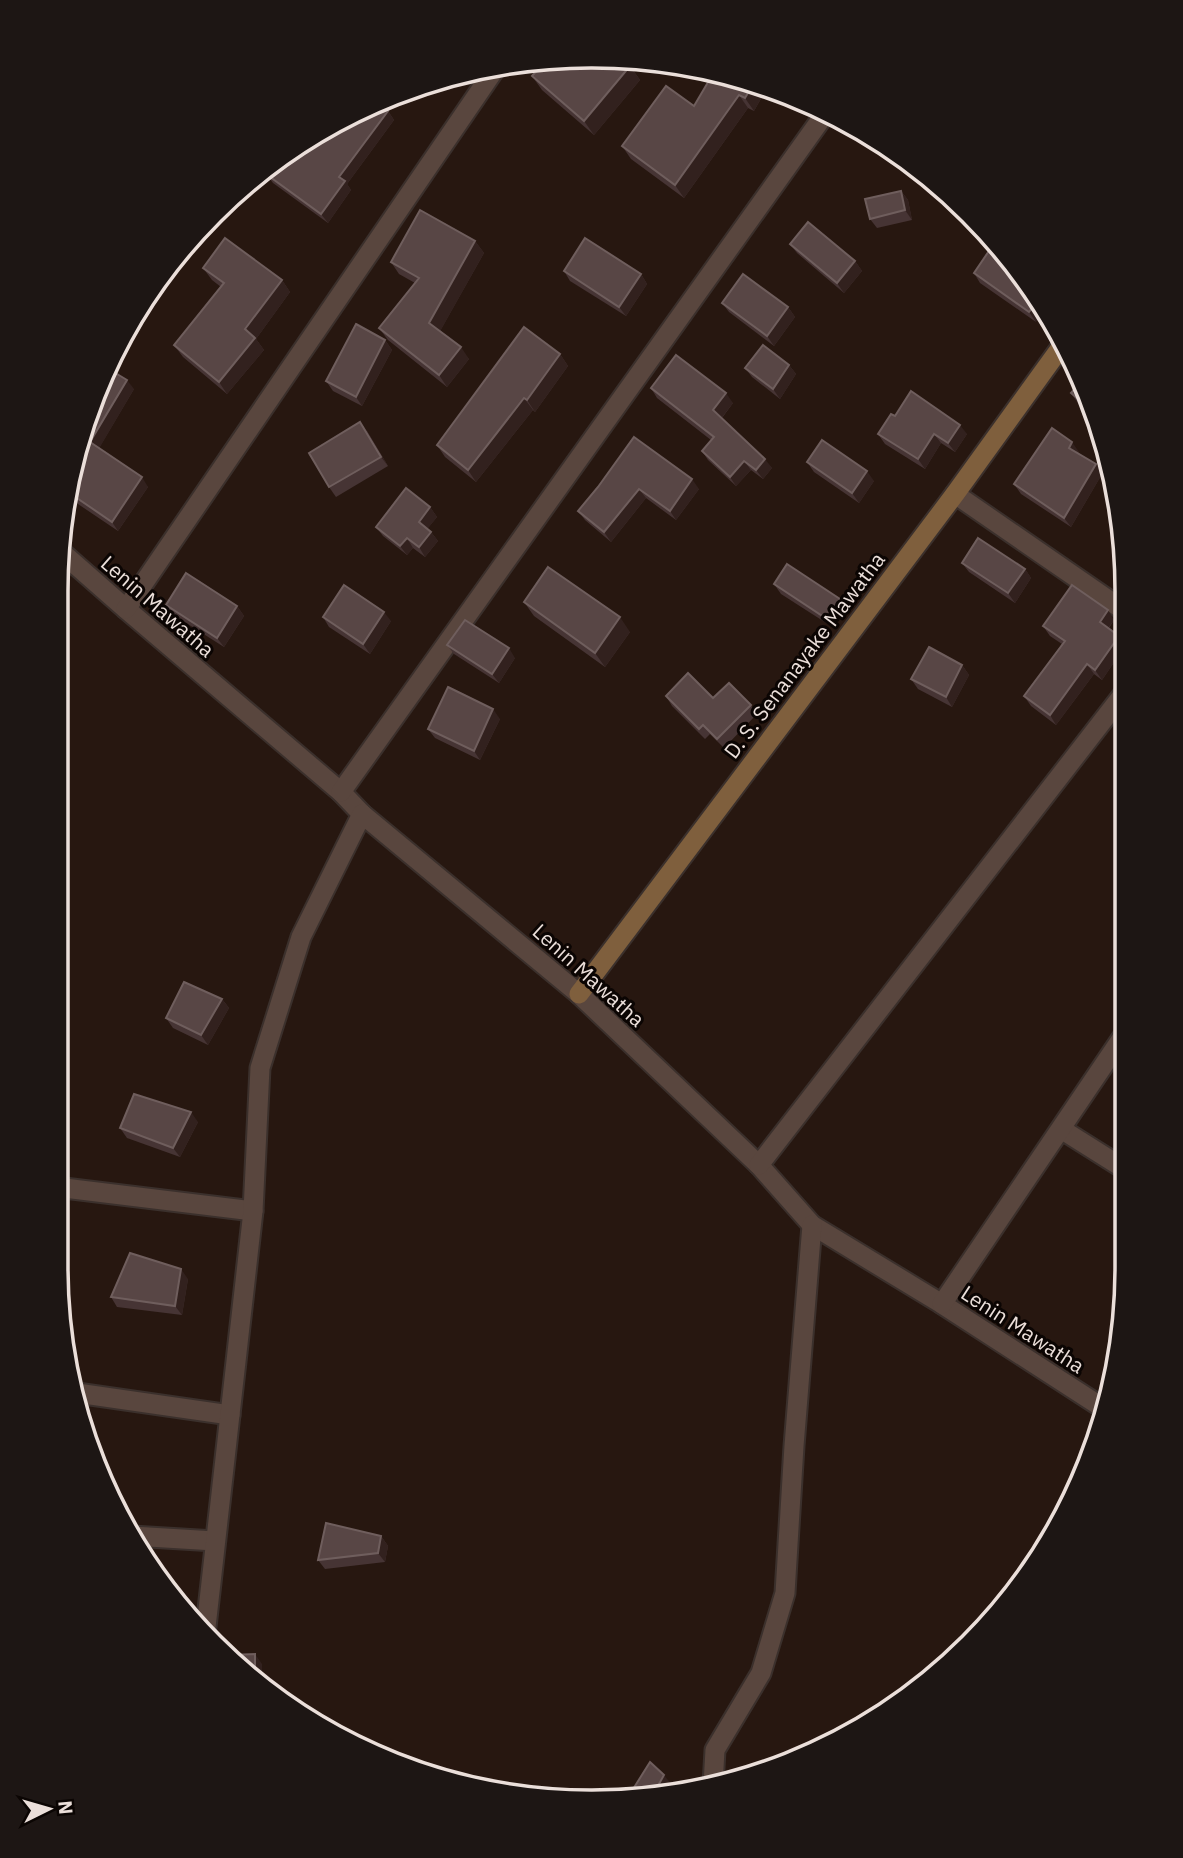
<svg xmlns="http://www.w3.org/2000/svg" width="1183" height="1858" viewBox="0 0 1183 1858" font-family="'IBM Plex Sans',sans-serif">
<rect width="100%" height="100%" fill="#271710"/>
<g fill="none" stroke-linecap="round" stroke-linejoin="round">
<defs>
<g id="minor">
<polyline points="955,494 1126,612"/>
<polyline points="60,551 126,609 341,792 362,814"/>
<polyline points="126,609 497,66"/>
<polyline points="341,792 827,111"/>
<polyline points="579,994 759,1165 812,1225 942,1304 1103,1408"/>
<polyline points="1061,1129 1123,1168"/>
<polyline points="759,1165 1125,692"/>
<polyline points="56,1187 253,1211"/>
<polyline points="942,1304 1124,1035"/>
<polyline points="77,1393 230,1415"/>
<polyline points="132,1536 215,1541"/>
<polyline points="713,1785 715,1750 761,1673 785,1593 794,1446 812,1225"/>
</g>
<polyline id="tertiary" points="206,1627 253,1211 260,1068 301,937 362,814 579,994"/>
<polyline id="secondary" points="579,994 955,494 1064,343"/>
</defs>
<use href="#minor" stroke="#3b302c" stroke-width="23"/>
<use href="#tertiary" stroke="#3b302c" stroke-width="23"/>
<use href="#secondary" stroke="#3b302c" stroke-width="23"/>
<use href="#minor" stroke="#59463e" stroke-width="19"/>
<use href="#tertiary" stroke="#59463e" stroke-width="19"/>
<use href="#secondary" stroke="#7f5f3d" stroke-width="19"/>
</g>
<g fill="#463434">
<polygon points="630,66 640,80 594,135 542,90 532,76"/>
<polygon points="730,74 767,88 754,111 748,108 684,198 631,159 622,146 694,106"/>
<polygon points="420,84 424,97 413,88"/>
<polygon points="388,111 394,120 347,184 351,190 328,223 273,183 266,174 303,150"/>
<polygon points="901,191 908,200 912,220 877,228 870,219"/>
<polygon points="475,241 484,253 440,331 469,359 447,387 388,340 379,328 415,283 399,274 391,262"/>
<polygon points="790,244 855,261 862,271 844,293 797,253"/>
<polygon points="1003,252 1036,322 980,283 974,273"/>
<polygon points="203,268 282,280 290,292 256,339 264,350 227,394 183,357 174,345 221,287 212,280"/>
<polygon points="564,271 641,274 647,284 626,316 570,281"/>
<polygon points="722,303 788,307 795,317 774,346 729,312"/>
<polygon points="385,340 392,350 362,406 333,391 326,381"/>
<polygon points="560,354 568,366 535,412 533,410 476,482 445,457 437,445"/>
<polygon points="789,365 796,374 780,399 752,377 745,368"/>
<polygon points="1082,381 1097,420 1080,406 1071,393"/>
<polygon points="97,387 134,389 99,448 148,487 118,531 78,504 69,491"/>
<polygon points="651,388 733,403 722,418 772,468 763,479 751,470 736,486 708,460 702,451 711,440 657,398"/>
<polygon points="895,416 967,434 955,452 941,443 925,469 885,444 878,434"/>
<polygon points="367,431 388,466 336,497 329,487"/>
<polygon points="1079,452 1078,453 1096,464 1102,474 1071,527 1021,494 1014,484"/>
<polygon points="807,462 874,481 859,503 814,472"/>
<polygon points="598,487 699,489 676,520 646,498 611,542 585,520 578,511"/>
<polygon points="430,507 437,517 427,529 431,532 438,541 425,557 413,548 407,555 383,536 376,527"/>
<polygon points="962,563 1025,569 1031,578 1015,603 969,572"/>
<polygon points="774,584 846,608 834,628 781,594"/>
<polygon points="524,602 630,632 605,667 534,616"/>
<polygon points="166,605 237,606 244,616 224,647 172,614"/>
<polygon points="323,617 391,621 370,654 329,627"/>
<polygon points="1114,620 1109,628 1119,636 1125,646 1102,680 1094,674 1056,725 1031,706 1024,696 1062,644 1050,636 1043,626"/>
<polygon points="447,645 515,658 499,683 454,654"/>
<polygon points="962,665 969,675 952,707 918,689 911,679"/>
<polygon points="666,696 713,698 751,705 757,714 724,748 710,734 705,739 672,706"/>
<polygon points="500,719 480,760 435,738 428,729"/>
<polygon points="222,999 229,1008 208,1045 173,1028 166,1018"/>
<polygon points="198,1122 180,1157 127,1138 120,1128"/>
<polygon points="188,1279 182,1315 117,1307 111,1297"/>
<polygon points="381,1536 388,1546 385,1562 325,1569 318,1560"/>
</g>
<g fill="#32211e">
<polygon points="630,66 640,80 594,135 584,121"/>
<polygon points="439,80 424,97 417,88 421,84"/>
<polygon points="754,83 767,88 754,111 745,98"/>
<polygon points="739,95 748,108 684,198 675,185"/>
<polygon points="388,111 394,120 347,184 351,190 328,223 321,214 339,177"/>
<polygon points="901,191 908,200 912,220 905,210"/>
<polygon points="475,241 484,253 438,335 429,323"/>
<polygon points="855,261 862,271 844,293 837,283"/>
<polygon points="641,274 647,284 626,316 619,307"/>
<polygon points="282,280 290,292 256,339 264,350 227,394 219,382 245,329"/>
<polygon points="1037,302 1043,312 1036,322 1029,312"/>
<polygon points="788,307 795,317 774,346 767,336"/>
<polygon points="385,340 392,350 362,406 356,397"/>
<polygon points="461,347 469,359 447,387 439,375"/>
<polygon points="560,354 568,366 535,412 527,400"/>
<polygon points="789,365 796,374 780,399 773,389"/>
<polygon points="127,380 134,389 97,452 90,442"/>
<polygon points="726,393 733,403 720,420 713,410"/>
<polygon points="524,398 533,410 476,482 468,470"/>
<polygon points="360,422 367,431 388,466 381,457"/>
<polygon points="960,425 967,434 955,452 948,443"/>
<polygon points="934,434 941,443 925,469 918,459"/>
<polygon points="1072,442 1079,452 1076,457 1069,448"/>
<polygon points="765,459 772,468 763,479 756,470"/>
<polygon points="744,461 751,470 736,486 730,477"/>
<polygon points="1096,464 1102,474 1071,527 1064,518"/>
<polygon points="867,471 874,481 859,503 852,493"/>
<polygon points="142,477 148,487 118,531 112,522"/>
<polygon points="692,479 699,489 676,520 670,511"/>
<polygon points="639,489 646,498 611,542 604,532"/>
<polygon points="430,507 437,517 425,532 419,522"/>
<polygon points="431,532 438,541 425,557 419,547"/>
<polygon points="407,538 413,548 407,555 400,546"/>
<polygon points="1025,569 1031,578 1015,603 1008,593"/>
<polygon points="840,599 846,608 834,628 827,619"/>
<polygon points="237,606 244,616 224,647 217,638"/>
<polygon points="1108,610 1114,620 1106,631 1100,622"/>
<polygon points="384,612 391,621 370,654 363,644"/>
<polygon points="620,617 630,632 605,667 595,653"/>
<polygon points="1119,636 1125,646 1102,680 1095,670"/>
<polygon points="509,648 515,658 499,683 492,674"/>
<polygon points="1087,664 1094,674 1056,725 1050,715"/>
<polygon points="962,665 969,675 952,707 946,697"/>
<polygon points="493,709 500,719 480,760 474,751"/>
<polygon points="222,999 229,1008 208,1045 201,1035"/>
<polygon points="191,1112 198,1122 180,1157 173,1148"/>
<polygon points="58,1234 64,1243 59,1285 56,1266 56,1246"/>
<polygon points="181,1269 188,1279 182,1315 175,1306"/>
<polygon points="381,1536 388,1546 385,1562 378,1553"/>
<polygon points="255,1654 262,1664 262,1687 255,1680"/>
<polygon points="664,1775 671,1784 668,1790 655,1791"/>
</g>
<g fill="#584645" stroke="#6f5e5d" stroke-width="2">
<polygon points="620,57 630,66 584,121 532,76 546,60"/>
<polygon points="714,72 730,74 754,83 745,98 739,95 675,185 622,146 666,86 694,106"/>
<polygon points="377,103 388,111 339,177 345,181 321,214 266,174 273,164 298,146 303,150 314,135 324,128"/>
<polygon points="901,191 905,210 870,219 865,199"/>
<polygon points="420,210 475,241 429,323 461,347 439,375 379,328 419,278 391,262"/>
<polygon points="808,222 855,261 837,283 790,244"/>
<polygon points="225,238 282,280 245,329 255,338 219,382 174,345 224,283 203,268"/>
<polygon points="585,238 641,274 619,307 564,271"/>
<polygon points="993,245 1003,252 1037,302 1029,312 974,273"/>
<polygon points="743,274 788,307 767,336 722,303"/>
<polygon points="356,324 385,340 356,397 326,381"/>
<polygon points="524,327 560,354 527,400 524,398 468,470 437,445"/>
<polygon points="763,345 789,365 773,389 745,368"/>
<polygon points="676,355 726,393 713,410 765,459 756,470 744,461 730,477 702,451 714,437 651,388"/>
<polygon points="107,368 127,380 90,442 142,477 112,522 71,494 73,491 70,488 97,387"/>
<polygon points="1082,381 1094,413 1071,393"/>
<polygon points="911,391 960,425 948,443 934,434 918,459 878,434 891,414 895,416"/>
<polygon points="360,422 381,457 329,487 309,453"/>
<polygon points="1052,428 1072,442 1069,448 1096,464 1064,518 1014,484"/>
<polygon points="634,437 692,479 670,511 639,489 604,532 578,511 598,487"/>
<polygon points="822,440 867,471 852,493 807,462"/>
<polygon points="406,488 430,507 419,522 431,532 419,547 407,538 400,546 376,527"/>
<polygon points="978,538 1025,569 1008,593 962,563"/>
<polygon points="787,564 840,599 827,619 774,584"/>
<polygon points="548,567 620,617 595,653 524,602"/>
<polygon points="186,573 237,606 217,638 166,605"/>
<polygon points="344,585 384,612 363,644 323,617"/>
<polygon points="1072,585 1108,610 1100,622 1119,636 1095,670 1087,664 1050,715 1024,696 1065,641 1043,626"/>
<polygon points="465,620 509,648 492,674 447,645"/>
<polygon points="929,647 962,665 946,697 911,679"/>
<polygon points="688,673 713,698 729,683 751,705 717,739 703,725 699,729 666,696"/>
<polygon points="448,687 493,709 474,751 428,729"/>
<polygon points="184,982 222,999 201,1035 166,1018"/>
<polygon points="134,1094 191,1112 173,1148 120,1128"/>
<polygon points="130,1253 181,1269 175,1306 111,1297"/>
<polygon points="326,1523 381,1536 378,1553 318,1560"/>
<polygon points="255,1654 255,1680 231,1655"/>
<polygon points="650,1762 664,1775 655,1791 630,1794"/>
</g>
<g text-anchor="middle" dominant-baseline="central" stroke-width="6" stroke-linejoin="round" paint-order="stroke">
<g font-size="21" fill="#ebdfda" stroke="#0b0503">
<text transform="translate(158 606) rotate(41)">Lenin Mawatha</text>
<text transform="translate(804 655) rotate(-53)">D. S. Senanayake Mawatha</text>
<text transform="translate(589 975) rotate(42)">Lenin Mawatha</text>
<text transform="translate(1023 1329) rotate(33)">Lenin Mawatha</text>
</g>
</g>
<path d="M0 0H1183V1858H0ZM591 68H592A523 523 0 0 1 1115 591V1267A523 523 0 0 1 592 1790H591A523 523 0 0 1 68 1267V591A523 523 0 0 1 591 68Z" fill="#1d1614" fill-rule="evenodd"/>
<path fill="none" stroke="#ebdfda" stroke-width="3.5" d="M591 68H592A523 523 0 0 1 1115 591V1267A523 523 0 0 1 592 1790H591A523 523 0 0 1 68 1267V591A523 523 0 0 1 591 68Z"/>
<g transform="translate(49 1809) rotate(85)" stroke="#0b0503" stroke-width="5" paint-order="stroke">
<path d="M0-5L12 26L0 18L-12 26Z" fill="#ebdfda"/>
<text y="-10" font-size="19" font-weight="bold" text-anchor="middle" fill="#ebdfda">N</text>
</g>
</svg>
